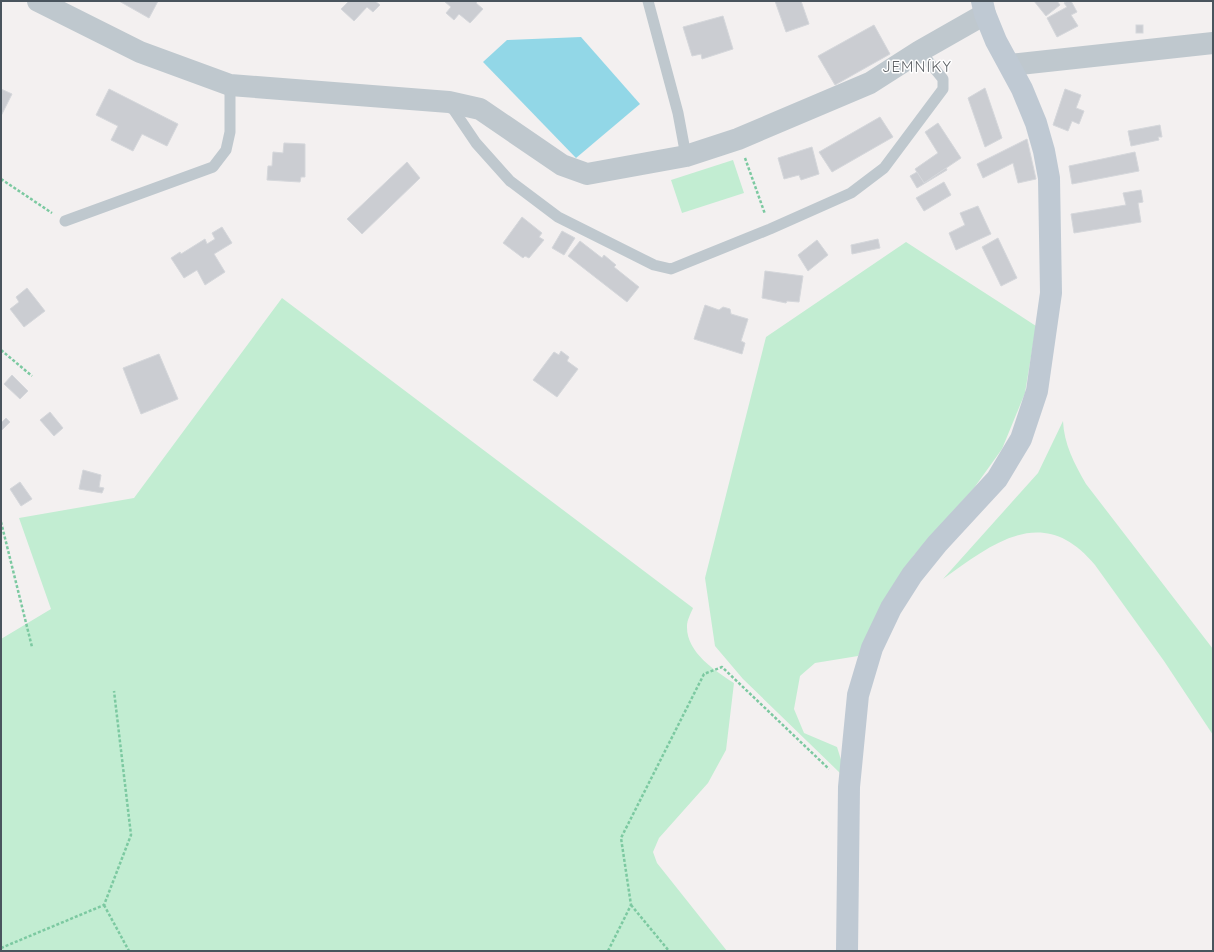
<svg xmlns="http://www.w3.org/2000/svg" width="1214" height="952" viewBox="0 0 1214 952" font-family="Quicksand,sans-serif">
<rect width="100%" height="100%" fill="#f3f0f0"/>
<g fill="#c2edd2">
<polygon points="733,160 744,193 682,213 671,180"/>
<polygon points="906,242 1036,326 1025,393 1002,449 974,488 914,555 880,609 858,656 815,663 800,676 794,709 804,733 837,747 842,763 840,773 743,679 715,646 705,578 766,337"/>
<path d="M 282,298 L 693,608 C 691,613 687,620 687,626 C 686,652 715,671 734,683 L 726,750 L 708,783 L 659,838 L 653,852 L 657,863 L 727,951 L 1,951 L 1,639 L 51,609 L 19,518 L 134,498 Z"/>
<path d="M 1063,421 C 1064,444 1074,463 1086,484 L 1213,649 L 1213,735 L 1164,661 L 1095,565 C 1044,503 994,542 943,579 L 1038,473 Z"/>
</g>
<polygon fill="#92d7e7" points="581,37 640,104 576,158 483,62 507,40"/>
<g fill="#cbcdd2" stroke="#d5d7db">
<polygon points="119,1 158,1 149,18"/>
<polygon points="349,1 375,1 380,5 373,12 367,7 354,21 341,9"/>
<polygon points="444,1 478,1 476,3 483,9 470,23 459,14 454,20 446,13 451,7"/>
<polygon points="775,1 801,1 809,24 786,32"/>
<polygon points="1034,1 1057,1 1060,5 1046,16"/>
<polygon points="1067,1 1071,1 1077,12 1071,15 1078,26 1057,37 1047,18 1067,7 1064,3"/>
<polygon points="723,16 733,49 702,59 701,54 692,56 683,27"/>
<polygon points="874,25 890,54 835,85 818,56"/>
<rect x="1136" y="25" width="7" height="8"/>
<polygon points="985,88 1002,138 985,147 968,98"/>
<polygon points="1,89 12,94 1,116"/>
<polygon points="109,89 178,124 167,146 142,134 133,151 111,140 118,126 96,115"/>
<polygon points="1065,89 1081,95 1076,108 1084,111 1079,124 1072,121 1068,131 1053,125"/>
<polygon points="880,117 893,137 832,172 819,152"/>
<polygon points="938,123 961,158 924,183 915,169 938,153 925,132"/>
<polygon points="1160,125 1162,137 1158,137 1159,140 1131,146 1128,131"/>
<polygon points="1027,139 1036,179 1018,183 1013,163 983,178 977,164"/>
<polygon points="284,143 305,144 305,177 301,177 300,182 267,180 268,166 272,166 273,152 283,153"/>
<polygon points="812,147 819,174 801,180 799,175 784,179 778,158"/>
<polygon points="1135,152 1139,171 1072,184 1069,166"/>
<polygon points="407,162 420,178 362,234 347,219"/>
<polygon points="946,168 947,170 917,188 910,176 917,172 924,183"/>
<polygon points="944,182 951,195 924,211 916,198"/>
<polygon points="1141,190 1143,202 1138,203 1141,222 1074,233 1071,214 1126,205 1123,193"/>
<polygon points="978,206 991,234 956,250 949,233 965,225 960,213"/>
<polygon points="522,217 542,233 539,237 544,240 529,258 525,256 523,258 503,243"/>
<polygon points="222,227 232,243 214,254 225,272 205,285 197,270 184,278 171,258 180,252 181,254 205,239 207,244 215,239 212,233"/>
<polygon points="562,231 575,238 564,255 552,248"/>
<polygon points="998,238 1017,278 1001,286 982,247"/>
<polygon points="878,239 880,248 852,254 851,245"/>
<polygon points="817,240 828,255 808,271 798,255"/>
<polygon points="580,241 602,258 604,255 616,265 614,267 639,287 627,302 568,256"/>
<polygon points="765,271 803,276 799,302 787,301 786,303 762,298"/>
<polygon points="27,288 45,311 24,327 10,309 19,302 16,297"/>
<polygon points="705,305 719,310 723,307 730,309 731,314 748,319 741,341 745,343 742,354 694,339"/>
<polygon points="561,351 569,357 567,361 578,369 557,397 533,380 554,352 559,355"/>
<polygon points="159,354 178,399 141,414 123,368"/>
<polygon points="12,375 28,391 20,399 4,384"/>
<polygon points="50,412 63,428 54,436 40,420"/>
<polygon points="6,418 10,422 1,431 1,423"/>
<polygon points="83,470 101,475 99,487 104,488 102,493 79,489"/>
<polygon points="20,482 32,499 21,506 10,489"/>
</g>
<g fill="none" stroke-linecap="round" stroke-linejoin="round">
<g stroke="#7cc9a1" stroke-width="2.5" stroke-dasharray="3 2" stroke-linecap="butt">
<polyline points="745,158 765,214"/>
<polyline points="1,179 52,213"/>
<polyline points="1,350 32,376"/>
<polyline points="1,522 32,647"/>
<polyline points="104,905 129,951"/>
<polyline points="631,905 669,951"/>
<polyline points="1,948 104,905 131,835 114,691"/>
<polyline points="608,951 631,905 621,838 704,674 722,667 829,769"/>
</g>
<g stroke="#bfc8ce" stroke-width="11">
<polyline points="648,1 678,113 686,156"/>
<polyline points="449,103 476,143 510,181 558,217 654,265 671,269 770,229 851,193 884,168 943,89 943,79 920,51"/>
<polyline points="65,221 213,167 226,150 230,132 230,85"/>
</g>
<g stroke="#bfc8ce" stroke-width="22">
<polyline points="38,1 140,52 230,85 449,102 480,109 562,165 587,174 686,156 738,139 870,83 920,51 985,14"/>
<polyline points="1010,65 1213,43"/>
</g>
<polyline stroke="#bfc9d3" stroke-width="22" points="847,951 849,787 858,695 872,648 891,608 912,575 937,544 997,479 1021,439 1037,391 1051,293 1049,178 1044,151 1036,123 1022,89 996,41 985,14 982,1"/>
</g>
<g text-anchor="middle" dominant-baseline="central" stroke-width="3" stroke-linejoin="round" paint-order="stroke">
<g font-size="15" letter-spacing="1" fill="#5d6165" stroke="#fff">
<text x="917" y="66">JEMNÍKY</text>
</g>
</g>
<rect width="1214" height="952" fill="none" stroke="#49545d" stroke-width="4"/>
</svg>
